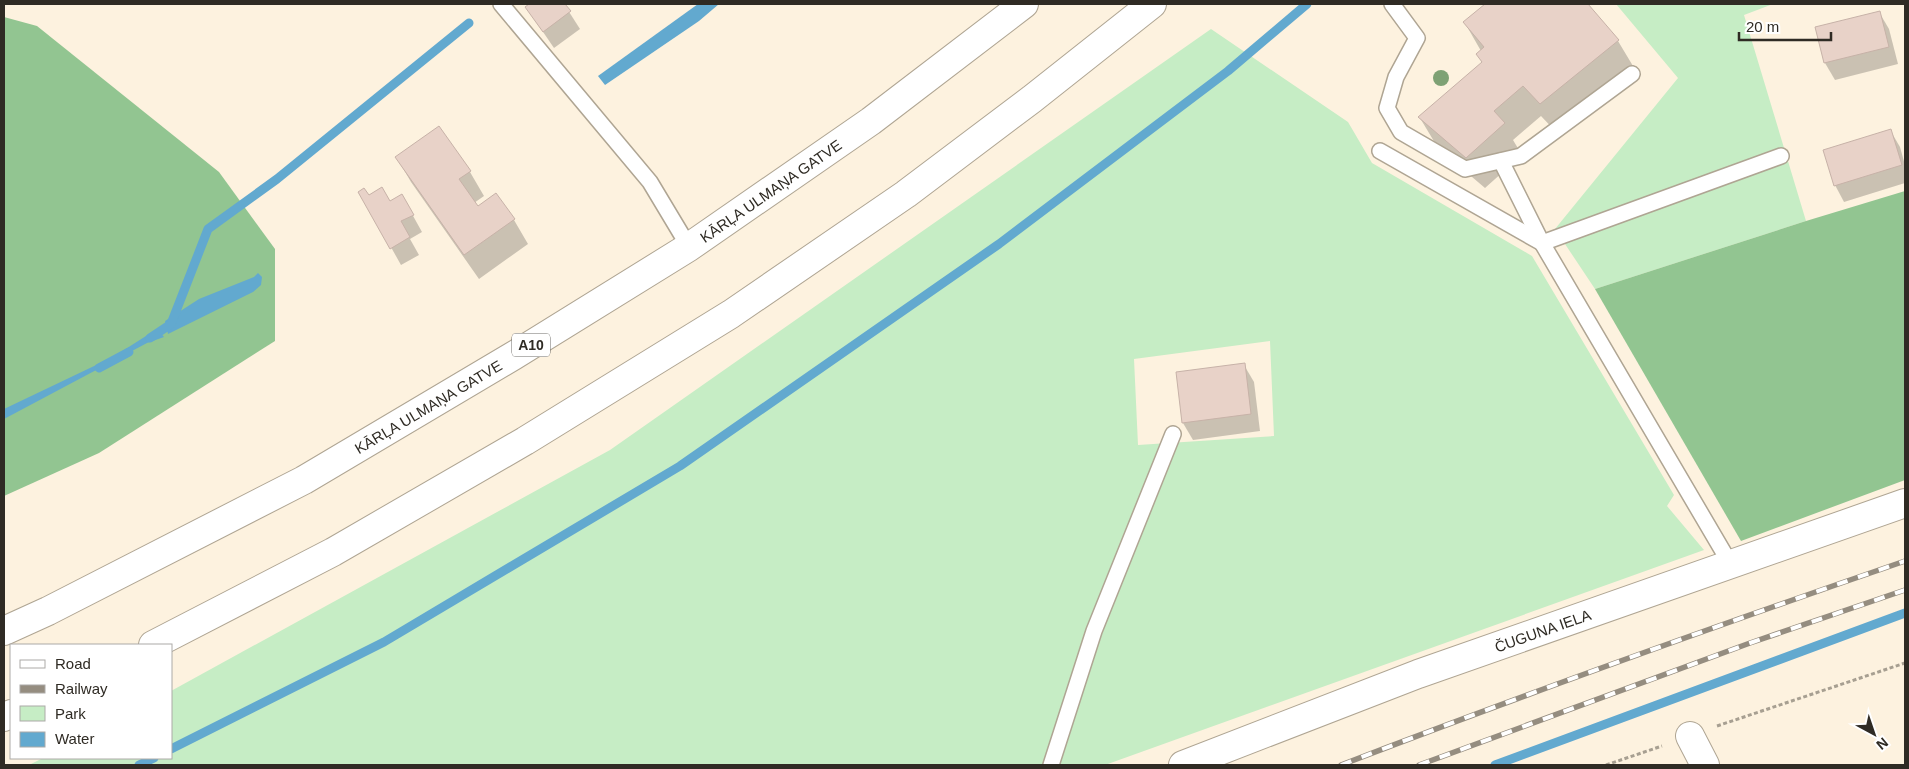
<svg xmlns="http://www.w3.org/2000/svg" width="1909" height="769" viewBox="0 0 1909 769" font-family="Helvetica,sans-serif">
<rect width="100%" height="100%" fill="#fdf2df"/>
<g fill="#c6edc5" fill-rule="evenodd">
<polygon points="1616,4 1773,4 1744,15 1806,221 1595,289 1555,229 1678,78"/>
<path d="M 1211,29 L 1348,122 L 1372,163 L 1532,256 L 1674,495 L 1667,506 L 1704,550 L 1105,765 L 29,765 L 43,758 L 171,758 L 171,691 L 610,450 ZM 1270,341 L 1274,436 L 1138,445 L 1134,359 Z"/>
</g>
<g fill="#92c591">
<polygon points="4,17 37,26 219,172 275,249 275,341 99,453 4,496"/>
<polygon points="1905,191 1905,480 1741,541 1595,289 1806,221"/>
</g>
<g fill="#62a9cf">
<polygon points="698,4 719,4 699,21 605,85 598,76"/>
<polygon points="258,273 262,277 261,285 253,292 168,334 165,321 199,299 254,277"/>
<polygon points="157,329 164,337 147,343 4,419 4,409 113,357"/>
</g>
<g fill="#0003">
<polygon points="531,4 564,4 580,29 554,48 526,7"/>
<polygon points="1487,4 1586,4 1618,41 1636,71 1558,134 1541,116 1513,140 1522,155 1485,188 1438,148 1420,118 1483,64 1478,55 1481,51 1465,23"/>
<polygon points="1879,12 1889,29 1898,64 1835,80 1825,63"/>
<polygon points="439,128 470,172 484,196 474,203 477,208 496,195 514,220 528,244 479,279 411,182 397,158"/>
<polygon points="1890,130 1900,147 1905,165 1905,183 1844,202 1835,185"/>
<polygon points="360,192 368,197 390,202 402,196 422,232 410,239 419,255 401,265"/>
<polygon points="1244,365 1254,382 1260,431 1193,440 1183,423"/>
</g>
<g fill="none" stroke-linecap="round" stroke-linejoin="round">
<g stroke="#62a9cf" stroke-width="9">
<polyline points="150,338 171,324 208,229 277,179 469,23"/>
<polyline points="99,368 129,352"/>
<polyline points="171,749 384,642 680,466 999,244 1228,71 1307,4"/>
<polyline points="139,765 154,758"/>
<polyline points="1495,765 1905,613"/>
</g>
</g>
<g fill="#e8d2c8" stroke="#c7b2a8">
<polygon points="529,4 565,4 571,11 543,32 525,7"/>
<polygon points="1485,4 1588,4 1619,40 1540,104 1523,86 1494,111 1505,123 1466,158 1418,117 1482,62 1476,54 1484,47 1463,22"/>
<polygon points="1880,11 1889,47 1824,63 1815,27"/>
<polygon points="439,126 471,171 459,179 478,206 496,193 515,219 464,255 395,157"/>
<polygon points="1891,129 1902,165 1834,186 1823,150"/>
<polygon points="382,187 390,201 402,194 414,215 401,221 410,237 390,249 358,192 364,188 369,195"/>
<polygon points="1245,363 1251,414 1182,423 1176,372"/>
</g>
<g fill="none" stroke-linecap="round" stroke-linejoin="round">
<defs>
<g id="lane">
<polyline points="501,4 650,182 689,247"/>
<polyline points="1392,4 1417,38 1396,77 1387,108 1401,132 1465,169 1521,156 1632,74"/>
<polyline points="1380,151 1542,243 1781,156"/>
<polyline points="1501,161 1542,243 1731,565"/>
<polyline points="1051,765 1094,631 1173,434"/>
</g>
<g id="street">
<polyline points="1690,736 1705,765"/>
<path id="s1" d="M 1183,765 L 1418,674 L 1905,503"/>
</g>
<g id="highway">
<path id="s2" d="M 4,631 L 48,611 L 304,480 L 513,356 L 689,247 L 871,121 L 1024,4"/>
<polyline points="153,645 333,552 525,441 731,314 906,194 1032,99 1152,4"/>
<polyline points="4,717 11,714"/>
</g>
</defs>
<use href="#lane" stroke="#afa593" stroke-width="18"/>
<use href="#street" stroke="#afa593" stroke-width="30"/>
<use href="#highway" stroke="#afa593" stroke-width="30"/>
<g stroke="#a79f91" stroke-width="3" stroke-dasharray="4 2.5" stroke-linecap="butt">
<polyline points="1717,726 1905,663"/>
<polyline points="1606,765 1662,746"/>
</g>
<use href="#lane" stroke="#fff" stroke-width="15"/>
<use href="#street" stroke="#fff" stroke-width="28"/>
<use href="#highway" stroke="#fff" stroke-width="28"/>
<defs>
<g id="rail">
<path d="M 1341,765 C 1528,693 1716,626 1905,561"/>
<polyline points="1419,765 1750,643 1905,590"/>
</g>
</defs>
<use href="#rail" stroke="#958d80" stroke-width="5.5"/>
<use href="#rail" stroke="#fff" stroke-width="4" stroke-dasharray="11" stroke-linecap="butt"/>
</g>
<circle fill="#7ea174" cx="1441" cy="78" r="8"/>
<g text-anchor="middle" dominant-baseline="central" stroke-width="4" stroke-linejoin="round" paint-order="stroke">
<rect fill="#fff" stroke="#6d6b66" stroke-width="1" x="512" y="333.5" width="38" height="23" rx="4"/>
<g font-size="14" font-weight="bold" fill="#2f2b24">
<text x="531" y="345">A10</text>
</g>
<g font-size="15" fill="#2f2b24" stroke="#fff">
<text stroke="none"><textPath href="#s2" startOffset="885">KĀRĻA ULMAŅA GATVE</textPath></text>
<text stroke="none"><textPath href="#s2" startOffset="480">KĀRĻA ULMAŅA GATVE</textPath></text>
<text stroke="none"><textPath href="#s1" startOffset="384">ČUGUNA IELA</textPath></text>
</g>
</g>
<rect width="1909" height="769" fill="none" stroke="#2f2b24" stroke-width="10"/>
<rect x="10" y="644" width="162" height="115" fill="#ffffff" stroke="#acaaa7"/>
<rect x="20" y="660" width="25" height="8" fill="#ffffff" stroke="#acaaa7"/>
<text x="55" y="669" font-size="15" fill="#2f2b24">Road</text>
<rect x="20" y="685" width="25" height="8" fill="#958d80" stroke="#acaaa7"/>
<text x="55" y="694" font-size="15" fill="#2f2b24">Railway</text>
<rect x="20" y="706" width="25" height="15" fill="#c6edc5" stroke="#acaaa7"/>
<text x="55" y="719" font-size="15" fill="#2f2b24">Park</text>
<rect x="20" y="732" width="25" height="15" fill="#62a9cf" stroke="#acaaa7"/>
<text x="55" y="744" font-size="15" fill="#2f2b24">Water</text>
<g transform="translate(1874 734) rotate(140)" stroke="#ffffff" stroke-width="4" paint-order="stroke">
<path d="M0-4L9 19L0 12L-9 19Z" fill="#2f2b24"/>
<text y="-8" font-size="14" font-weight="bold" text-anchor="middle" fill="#2f2b24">N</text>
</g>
<path d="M1739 32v8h92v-8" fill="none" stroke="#2f2b24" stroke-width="2.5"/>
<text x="1746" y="32" font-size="15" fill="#2f2b24" stroke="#ffffff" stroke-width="4" paint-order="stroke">20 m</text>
</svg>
